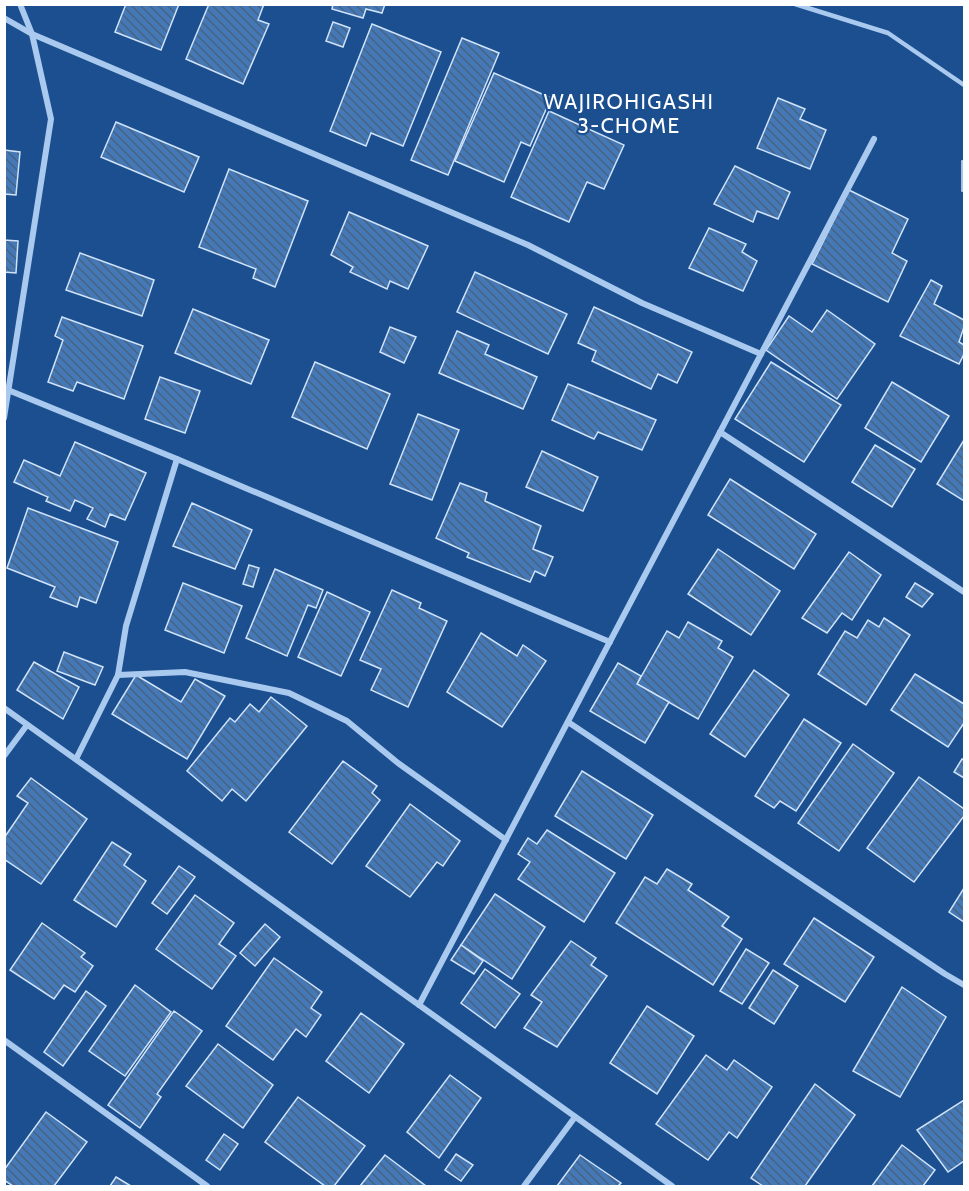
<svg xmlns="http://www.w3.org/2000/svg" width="969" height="1191" viewBox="0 0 969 1191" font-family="Cabin,sans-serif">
<defs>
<pattern id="building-back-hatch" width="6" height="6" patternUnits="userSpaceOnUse" patternTransform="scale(1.5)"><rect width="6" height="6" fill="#4478b7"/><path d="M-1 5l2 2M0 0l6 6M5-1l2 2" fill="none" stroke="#486282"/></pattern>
</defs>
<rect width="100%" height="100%" fill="#1b4f8f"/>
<g fill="url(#building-back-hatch)" stroke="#cfe3fa" stroke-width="1.5">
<polygon points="126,4 179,4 161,50 115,32"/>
<polygon points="209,4 264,4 258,20 269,24 243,84 186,59"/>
<polygon points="333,4 385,4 382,13 366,9 363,18 332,9"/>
<polygon points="333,22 350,28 343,47 326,41"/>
<polygon points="372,24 441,52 403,146 371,133 366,146 330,131"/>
<polygon points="462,38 499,53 448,175 411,160"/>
<polygon points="494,73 551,98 530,146 521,142 504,182 455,161"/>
<polygon points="778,98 805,109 800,119 826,130 810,169 757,148"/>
<polygon points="549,111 624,145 604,189 587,182 569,222 511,197"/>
<polygon points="116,122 199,157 184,192 101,157"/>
<polygon points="4,150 20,152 16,195 4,194"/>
<rect x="962" y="161" width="2" height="30"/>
<polygon points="735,166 790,192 778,219 757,211 753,222 714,204"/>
<polygon points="229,169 308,201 275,287 253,278 256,269 199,247"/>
<polygon points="849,190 908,219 892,253 907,261 888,302 812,264"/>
<polygon points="349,212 428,246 408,289 390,281 387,289 350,272 353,267 331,255"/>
<polygon points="709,228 746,244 742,252 757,261 743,291 689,268"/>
<polygon points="4,240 18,241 16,273 4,272"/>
<polygon points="80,253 154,280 142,316 66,290"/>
<polygon points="475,272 567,314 548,354 457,312"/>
<polygon points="931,280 942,286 934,304 964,320 964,327 959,342 964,345 964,354 959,364 900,336"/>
<polygon points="594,307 692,352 677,383 658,374 651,389 592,361 596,351 578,343"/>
<polygon points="193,309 269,340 251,384 175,353"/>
<polygon points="827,310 875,344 837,399 766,350 789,316 812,332"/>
<polygon points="62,317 143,346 124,399 77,382 73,391 48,382 63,340 55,336"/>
<polygon points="390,327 416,337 404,363 380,352"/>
<polygon points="457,331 489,345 485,354 537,377 523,409 439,373"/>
<polygon points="315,362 390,394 367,449 292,417"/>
<polygon points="771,362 841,405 804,462 735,419"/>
<polygon points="160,377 200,391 185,433 145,419"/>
<polygon points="892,382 949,416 921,462 865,428"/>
<polygon points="568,384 656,420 642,450 598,432 594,439 552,420"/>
<polygon points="418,414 459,430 432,500 390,484"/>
<polygon points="964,440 964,501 937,484"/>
<polygon points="75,442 146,473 125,520 110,514 105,527 87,519 93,508 75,500 70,511 46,501 48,497 14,482 24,460 60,476"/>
<polygon points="875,445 915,469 892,507 852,482"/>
<polygon points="542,451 598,477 583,511 526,487"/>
<polygon points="730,479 816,534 794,569 708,515"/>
<polygon points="460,483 487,493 485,501 541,526 533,549 553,557 545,576 535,571 530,582 467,557 469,553 436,538"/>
<polygon points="192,503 252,530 235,569 173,546"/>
<polygon points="28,508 118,542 96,603 80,597 77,607 50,597 55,587 7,568"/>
<polygon points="718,549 780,591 751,635 688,594"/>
<polygon points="849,552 881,575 852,620 842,613 827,633 802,618"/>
<polygon points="249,565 259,568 253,587 243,584"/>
<polygon points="275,569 323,590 316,608 308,605 287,656 246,638"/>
<polygon points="183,583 242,606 224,653 165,630"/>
<polygon points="915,583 933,594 922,607 906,597"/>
<polygon points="392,590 421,603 419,608 447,621 408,707 371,690 381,669 360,660"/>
<polygon points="327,592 370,612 341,676 298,657"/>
<polygon points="884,618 910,635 866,705 818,674 845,631 857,638 868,620 879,627"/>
<polygon points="688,622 722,641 718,648 733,657 698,719 637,684 667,631 679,638"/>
<polygon points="481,633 517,656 523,645 546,661 502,727 447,692"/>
<polygon points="64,652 103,667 95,685 57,671"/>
<polygon points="34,662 79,687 63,719 17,690"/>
<polygon points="618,663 641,676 637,684 669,702 645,743 590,711"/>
<polygon points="754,670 789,695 745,757 710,734"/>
<polygon points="915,674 964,704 964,723 948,747 891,710"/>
<polygon points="136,675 181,702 195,679 225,696 187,759 112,714"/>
<polygon points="271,697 307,726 246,801 232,789 222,801 187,771 230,718 235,722 250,704 259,712"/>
<polygon points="804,719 841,743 796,811 780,801 774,808 755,796"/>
<polygon points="853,744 894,773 839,851 798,823"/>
<polygon points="962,759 964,760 964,778 954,772"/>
<polygon points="343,761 377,786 372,793 380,800 332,864 289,832"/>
<polygon points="582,771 653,815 626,859 555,816"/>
<polygon points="919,777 964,809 964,816 914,882 867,848"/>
<polygon points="31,778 87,819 41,884 4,859 4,838 28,803 17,796"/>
<polygon points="410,804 460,841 443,866 437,862 410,897 366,866"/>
<polygon points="547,830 615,873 584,922 518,879 530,862 518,854 528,838 537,844"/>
<polygon points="112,842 131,854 124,865 146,881 116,927 74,900"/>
<polygon points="179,866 195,877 167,914 152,903"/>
<polygon points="667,869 692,884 688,890 729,917 722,926 742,939 713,985 616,923 645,877 657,884"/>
<polygon points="964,888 964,922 949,912"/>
<polygon points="495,894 545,927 512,979 461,945"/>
<polygon points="195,895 234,923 219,944 236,956 212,989 156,949"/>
<polygon points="814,918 874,957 845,1002 784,964"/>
<polygon points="42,923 85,953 81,957 93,966 75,992 64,985 54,999 10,970"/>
<polygon points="265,924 280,937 255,966 240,953"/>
<polygon points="571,941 596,958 591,965 607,976 557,1047 524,1028 542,1002 531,995"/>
<polygon points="461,945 483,961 474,974 451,960"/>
<polygon points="746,949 769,963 742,1004 720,991"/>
<polygon points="274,958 322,992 311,1008 321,1015 306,1037 296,1029 273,1060 226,1026"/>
<polygon points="485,969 520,994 495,1028 461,1003"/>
<polygon points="773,970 798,986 774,1024 749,1008"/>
<polygon points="135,985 171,1012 125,1076 89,1051"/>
<polygon points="902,987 946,1017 900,1097 853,1071"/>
<polygon points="86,991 106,1006 63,1066 44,1052"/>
<polygon points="647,1006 694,1036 657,1094 610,1063"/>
<polygon points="174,1011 202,1031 157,1094 161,1097 140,1128 108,1105"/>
<polygon points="361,1013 404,1044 369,1093 326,1061"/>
<polygon points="218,1044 273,1085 243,1128 186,1086"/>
<polygon points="706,1055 727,1070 734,1060 772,1087 737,1138 729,1132 708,1160 656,1124"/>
<polygon points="450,1075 481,1098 439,1158 407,1132"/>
<polygon points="815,1084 855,1115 805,1186 763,1186 751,1178"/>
<polygon points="298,1097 365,1146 334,1186 325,1186 265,1142"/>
<polygon points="964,1100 964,1161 948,1172 917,1130"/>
<polygon points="46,1112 87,1142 54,1186 13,1186 4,1180 4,1170"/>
<polygon points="224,1134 238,1144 220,1170 206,1160"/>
<polygon points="902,1145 935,1170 923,1186 872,1186"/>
<polygon points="456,1154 473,1165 461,1181 445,1170"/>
<polygon points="385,1155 426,1186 360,1186"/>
<polygon points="580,1155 621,1183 618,1186 557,1186"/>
<polygon points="116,1177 131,1186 110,1186"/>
</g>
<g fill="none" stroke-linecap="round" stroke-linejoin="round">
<polyline stroke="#a9c9ee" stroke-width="4.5" points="795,4 888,33 964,85"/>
<g stroke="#a9c9ee" stroke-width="6">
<polyline points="4,18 32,34 528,245 642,303 761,354"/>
<polyline points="8,390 177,459 610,642"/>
<polyline points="4,418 51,119 32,34 20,4"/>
<polyline points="720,432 964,592"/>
<polyline points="118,675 185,672 289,693 347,721 398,763 506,840"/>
<polyline points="4,708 672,1186"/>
<polyline points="568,722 945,974 964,985"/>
<polyline points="4,756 27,725"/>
<polyline points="76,759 118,675 126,626 177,459"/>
<polyline points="419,1005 874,139"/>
<polyline points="4,1040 207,1186"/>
<polyline points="524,1186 575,1117"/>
</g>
</g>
<g text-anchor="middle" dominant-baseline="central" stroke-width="4.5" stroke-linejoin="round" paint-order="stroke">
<g font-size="21" letter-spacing="1.5" fill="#fff" stroke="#1b4f8f">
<text x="629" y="101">WAJIROHIGASHI<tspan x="629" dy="24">3-CHOME</tspan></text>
</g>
</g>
<rect width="969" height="1191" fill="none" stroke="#ffffff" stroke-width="12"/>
</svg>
